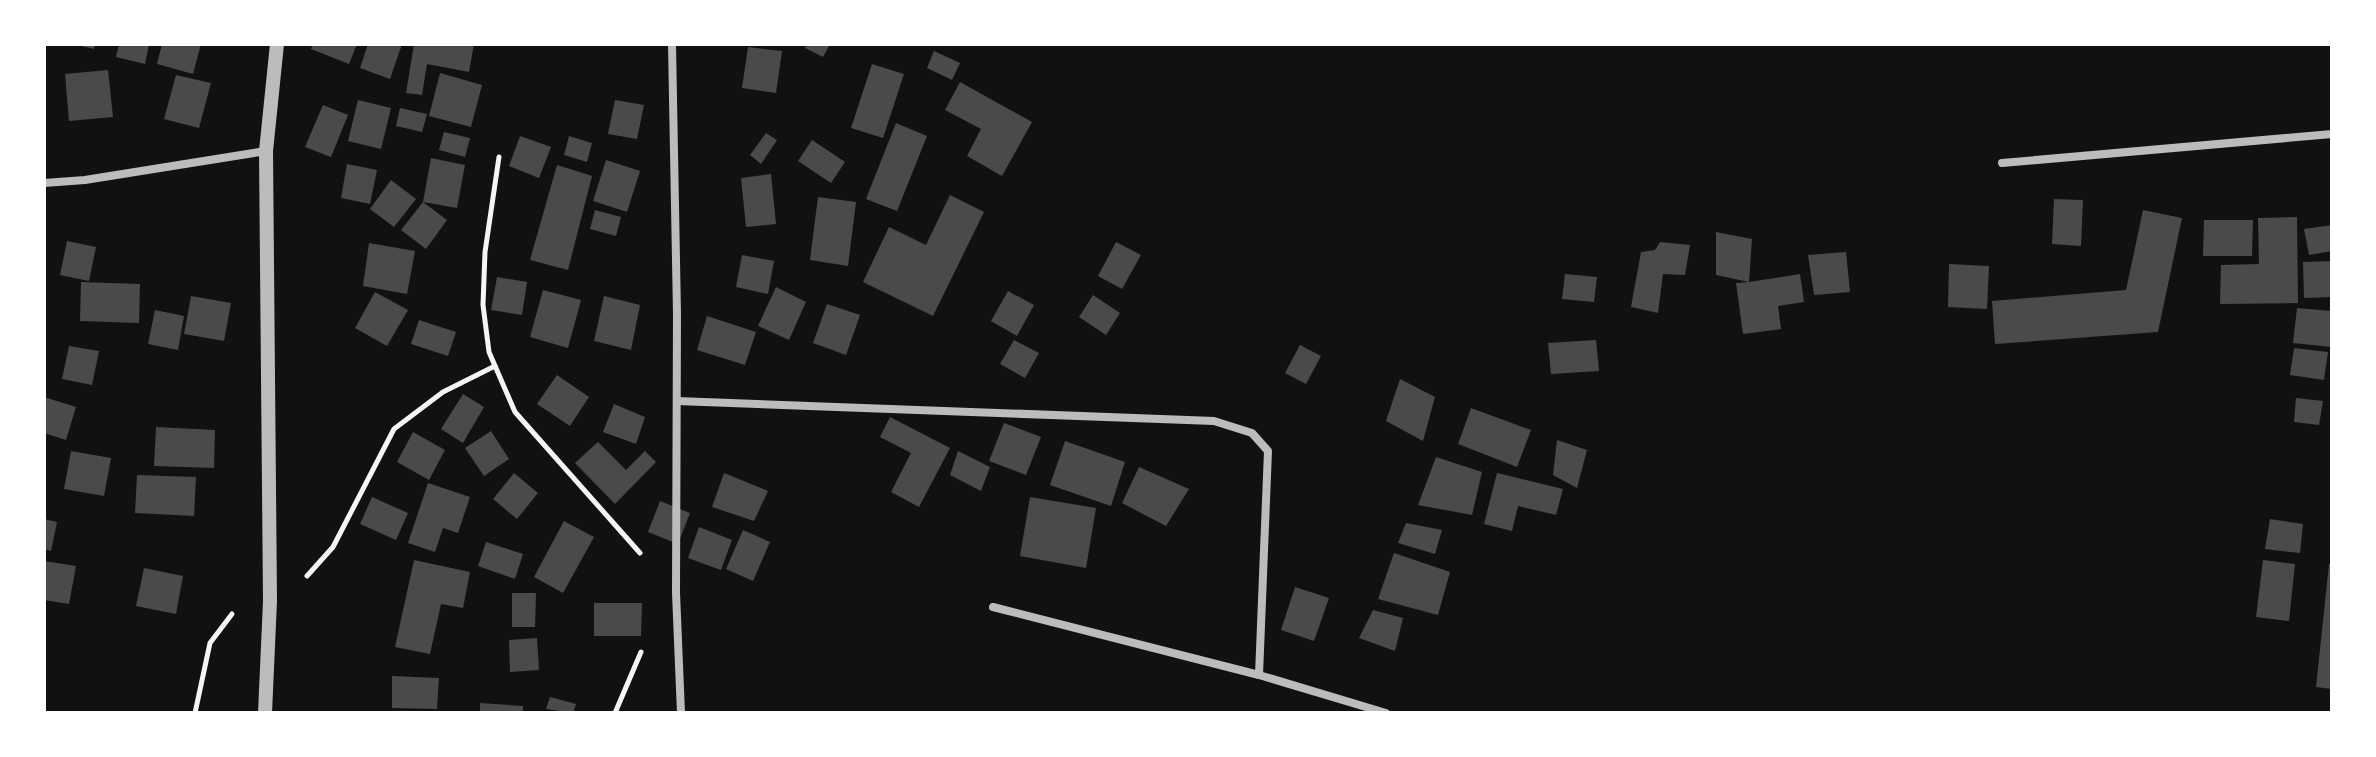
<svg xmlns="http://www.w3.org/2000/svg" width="2376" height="757" viewBox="0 0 2376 757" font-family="'Noto Sans',sans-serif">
<rect width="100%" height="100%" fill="#111"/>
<g fill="#4a4a4a">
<polygon points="73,44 95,44 94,49"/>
<polygon points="119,44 149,44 145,64 116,57"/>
<polygon points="162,44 201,44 193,74 157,64"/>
<polygon points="313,44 357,44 349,64 311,49"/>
<polygon points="368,44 402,44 390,79 360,68"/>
<polygon points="414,44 474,44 469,72 427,64 422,95 406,93"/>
<polygon points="807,44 830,44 823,57 805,48"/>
<polygon points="748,47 782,51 776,93 742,88"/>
<polygon points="934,51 960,63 952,80 927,68"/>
<polygon points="872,64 904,74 883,138 851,128"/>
<polygon points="108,70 113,117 69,121 65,74"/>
<polygon points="440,73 482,85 471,127 429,116"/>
<polygon points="176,75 211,83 199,128 164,119"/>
<polygon points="960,82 1032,122 1002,176 967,156 981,129 945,110"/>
<polygon points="358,100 391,108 381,149 348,141"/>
<polygon points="615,100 644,105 637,139 608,134"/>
<polygon points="323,105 348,115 331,157 305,147"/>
<polygon points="400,108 427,114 422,132 396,126"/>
<polygon points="896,123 927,136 897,211 866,199"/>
<polygon points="444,132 470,138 465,157 439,150"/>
<polygon points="766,133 777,140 761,164 750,155"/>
<polygon points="520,136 551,147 539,178 509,166"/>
<polygon points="569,136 592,143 587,162 564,155"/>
<polygon points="812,140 845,162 831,183 798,161"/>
<polygon points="431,158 465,165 457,208 423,202"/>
<polygon points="606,160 640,171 627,212 593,201"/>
<polygon points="347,164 377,170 370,204 341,198"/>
<polygon points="557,165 592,176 568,270 530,260"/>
<polygon points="771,174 776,224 746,227 741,178"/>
<polygon points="391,180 416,199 394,227 370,209"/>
<polygon points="950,195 984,212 933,316 863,282 889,227 926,245"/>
<polygon points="818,197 856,202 848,266 810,260"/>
<polygon points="2054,199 2083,200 2081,246 2052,244"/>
<polygon points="423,202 447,220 426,249 401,230"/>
<polygon points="595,210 621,217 616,236 590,229"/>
<polygon points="2143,210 2182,218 2158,332 1995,344 1992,301 2126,290"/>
<polygon points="2297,217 2298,303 2220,304 2221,265 2259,264 2258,218"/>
<polygon points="2204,220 2253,220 2252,256 2203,256"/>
<polygon points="2332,225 2332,251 2309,255 2304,229"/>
<polygon points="1716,232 1752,239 1749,282 1800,274 1804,302 1778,306 1781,329 1743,334 1736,283 1749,282 1716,275"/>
<polygon points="67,241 96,247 89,281 60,275"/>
<polygon points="1116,242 1141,255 1122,289 1098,276"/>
<polygon points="1660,242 1690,245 1685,275 1663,274 1658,313 1631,307 1641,252 1655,250"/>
<polygon points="369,243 415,251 407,294 363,286"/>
<polygon points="1846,252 1850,292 1814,295 1808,255"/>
<polygon points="742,255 774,261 768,294 736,287"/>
<polygon points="2332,261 2332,297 2304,298 2303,262"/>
<polygon points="1949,264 1989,266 1987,309 1948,307"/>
<polygon points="1565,274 1597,277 1594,302 1562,299"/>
<polygon points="497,277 527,282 522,315 491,310"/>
<polygon points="81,282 140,284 139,323 80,321"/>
<polygon points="776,287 806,302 789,340 758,326"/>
<polygon points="543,290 581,300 568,348 530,337"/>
<polygon points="1008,291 1034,305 1017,336 991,321"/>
<polygon points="375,292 408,310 387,346 355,328"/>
<polygon points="1093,295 1120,313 1106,335 1079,317"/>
<polygon points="191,296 231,303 224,341 184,334"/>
<polygon points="604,296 640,305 631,350 594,341"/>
<polygon points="827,304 860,315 846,355 813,343"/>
<polygon points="2297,308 2332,311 2332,347 2293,343"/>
<polygon points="155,310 184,316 178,350 148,344"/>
<polygon points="707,316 756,332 745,365 697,350"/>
<polygon points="419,320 456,332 448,356 411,344"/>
<polygon points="1014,340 1039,353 1025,378 1000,364"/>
<polygon points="1596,340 1599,371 1551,374 1548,343"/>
<polygon points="1300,345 1321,356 1306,384 1285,373"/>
<polygon points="69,346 99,351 92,385 62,379"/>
<polygon points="2294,348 2328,352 2324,380 2290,375"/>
<polygon points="557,375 589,397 570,426 537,404"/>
<polygon points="1400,379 1435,397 1423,441 1386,421"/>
<polygon points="463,394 484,407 463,443 441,429"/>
<polygon points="44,397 76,407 66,440 44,433"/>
<polygon points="2296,398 2323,401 2319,425 2294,422"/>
<polygon points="614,404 645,417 636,444 603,432"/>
<polygon points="1471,408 1531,430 1517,467 1458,444"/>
<polygon points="890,417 950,448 919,507 891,492 911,453 880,437"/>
<polygon points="1004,423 1041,437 1026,475 989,461"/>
<polygon points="156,427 215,430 214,468 154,466"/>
<polygon points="491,431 509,459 484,476 465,448"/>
<polygon points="413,432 445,450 429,480 397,462"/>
<polygon points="1557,440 1587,450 1577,488 1553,475"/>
<polygon points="1065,441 1125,462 1111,506 1050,485"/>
<polygon points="598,442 626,470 645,451 656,462 615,504 575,463"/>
<polygon points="71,451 111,458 104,496 64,489"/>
<polygon points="958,451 990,467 981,491 950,475"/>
<polygon points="1436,457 1482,472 1472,515 1418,505"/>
<polygon points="1139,467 1189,489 1166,526 1122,503"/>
<polygon points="514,473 538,493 517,519 493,499"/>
<polygon points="724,473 768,491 754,521 712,507"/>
<polygon points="1497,473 1563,489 1556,515 1518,506 1512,531 1484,524"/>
<polygon points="137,475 196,477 194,516 135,513"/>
<polygon points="428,483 470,497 458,533 443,528 435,552 408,543"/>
<polygon points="372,497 408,513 396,540 360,524"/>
<polygon points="1030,497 1096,508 1086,568 1020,556"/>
<polygon points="660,501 690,513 678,544 648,532"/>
<polygon points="44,519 57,522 51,551 44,549"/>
<polygon points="2270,519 2303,524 2300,553 2265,549"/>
<polygon points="564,521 594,537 563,593 534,577"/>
<polygon points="1406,523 1442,530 1435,554 1398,543"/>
<polygon points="699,527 732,540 721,570 688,558"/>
<polygon points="743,530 770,542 753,581 726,569"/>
<polygon points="486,542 523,554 515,579 478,566"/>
<polygon points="1394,553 1450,572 1438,615 1378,599"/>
<polygon points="414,560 470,572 463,608 441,604 430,654 395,647"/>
<polygon points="2263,560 2295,564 2289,621 2256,617"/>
<polygon points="44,561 76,566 69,604 44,600"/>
<polygon points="2329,564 2332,564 2332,689 2316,687"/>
<polygon points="144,568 183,576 176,614 136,606"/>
<polygon points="1295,587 1329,598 1314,641 1281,630"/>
<polygon points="512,593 536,593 535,627 512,627"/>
<polygon points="594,603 642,603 641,636 594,636"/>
<polygon points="1373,610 1403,618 1395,651 1359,638"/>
<polygon points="537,638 539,670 510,672 509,640"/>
<polygon points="392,676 439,678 437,709 392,708"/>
<polygon points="550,697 576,704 573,713 546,709"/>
<polygon points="480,703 523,706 523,713 480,713"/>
</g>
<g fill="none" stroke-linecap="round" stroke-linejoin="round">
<g stroke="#f5f5f5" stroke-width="5">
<polyline points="499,157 485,252 483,305 489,352 515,412 640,553"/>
<polyline points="307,576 333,547 394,429 443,392 495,366"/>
<polyline points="195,713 210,643 232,614"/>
<polyline points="615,713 641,652"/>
</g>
<g stroke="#bcbcbc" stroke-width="8">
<polyline points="672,44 677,314 676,593 681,713"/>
<polyline points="2002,163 2332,134"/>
<polyline points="44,183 85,180 266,151"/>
<polyline points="677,401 1214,421 1252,433 1268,451 1259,675"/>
<polyline points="993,607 1259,675 1386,713"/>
</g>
<polyline stroke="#bcbcbc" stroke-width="14" points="265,713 270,601 266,151 277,44"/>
</g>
<rect width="2376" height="757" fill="none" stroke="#ffffff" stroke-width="92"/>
</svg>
